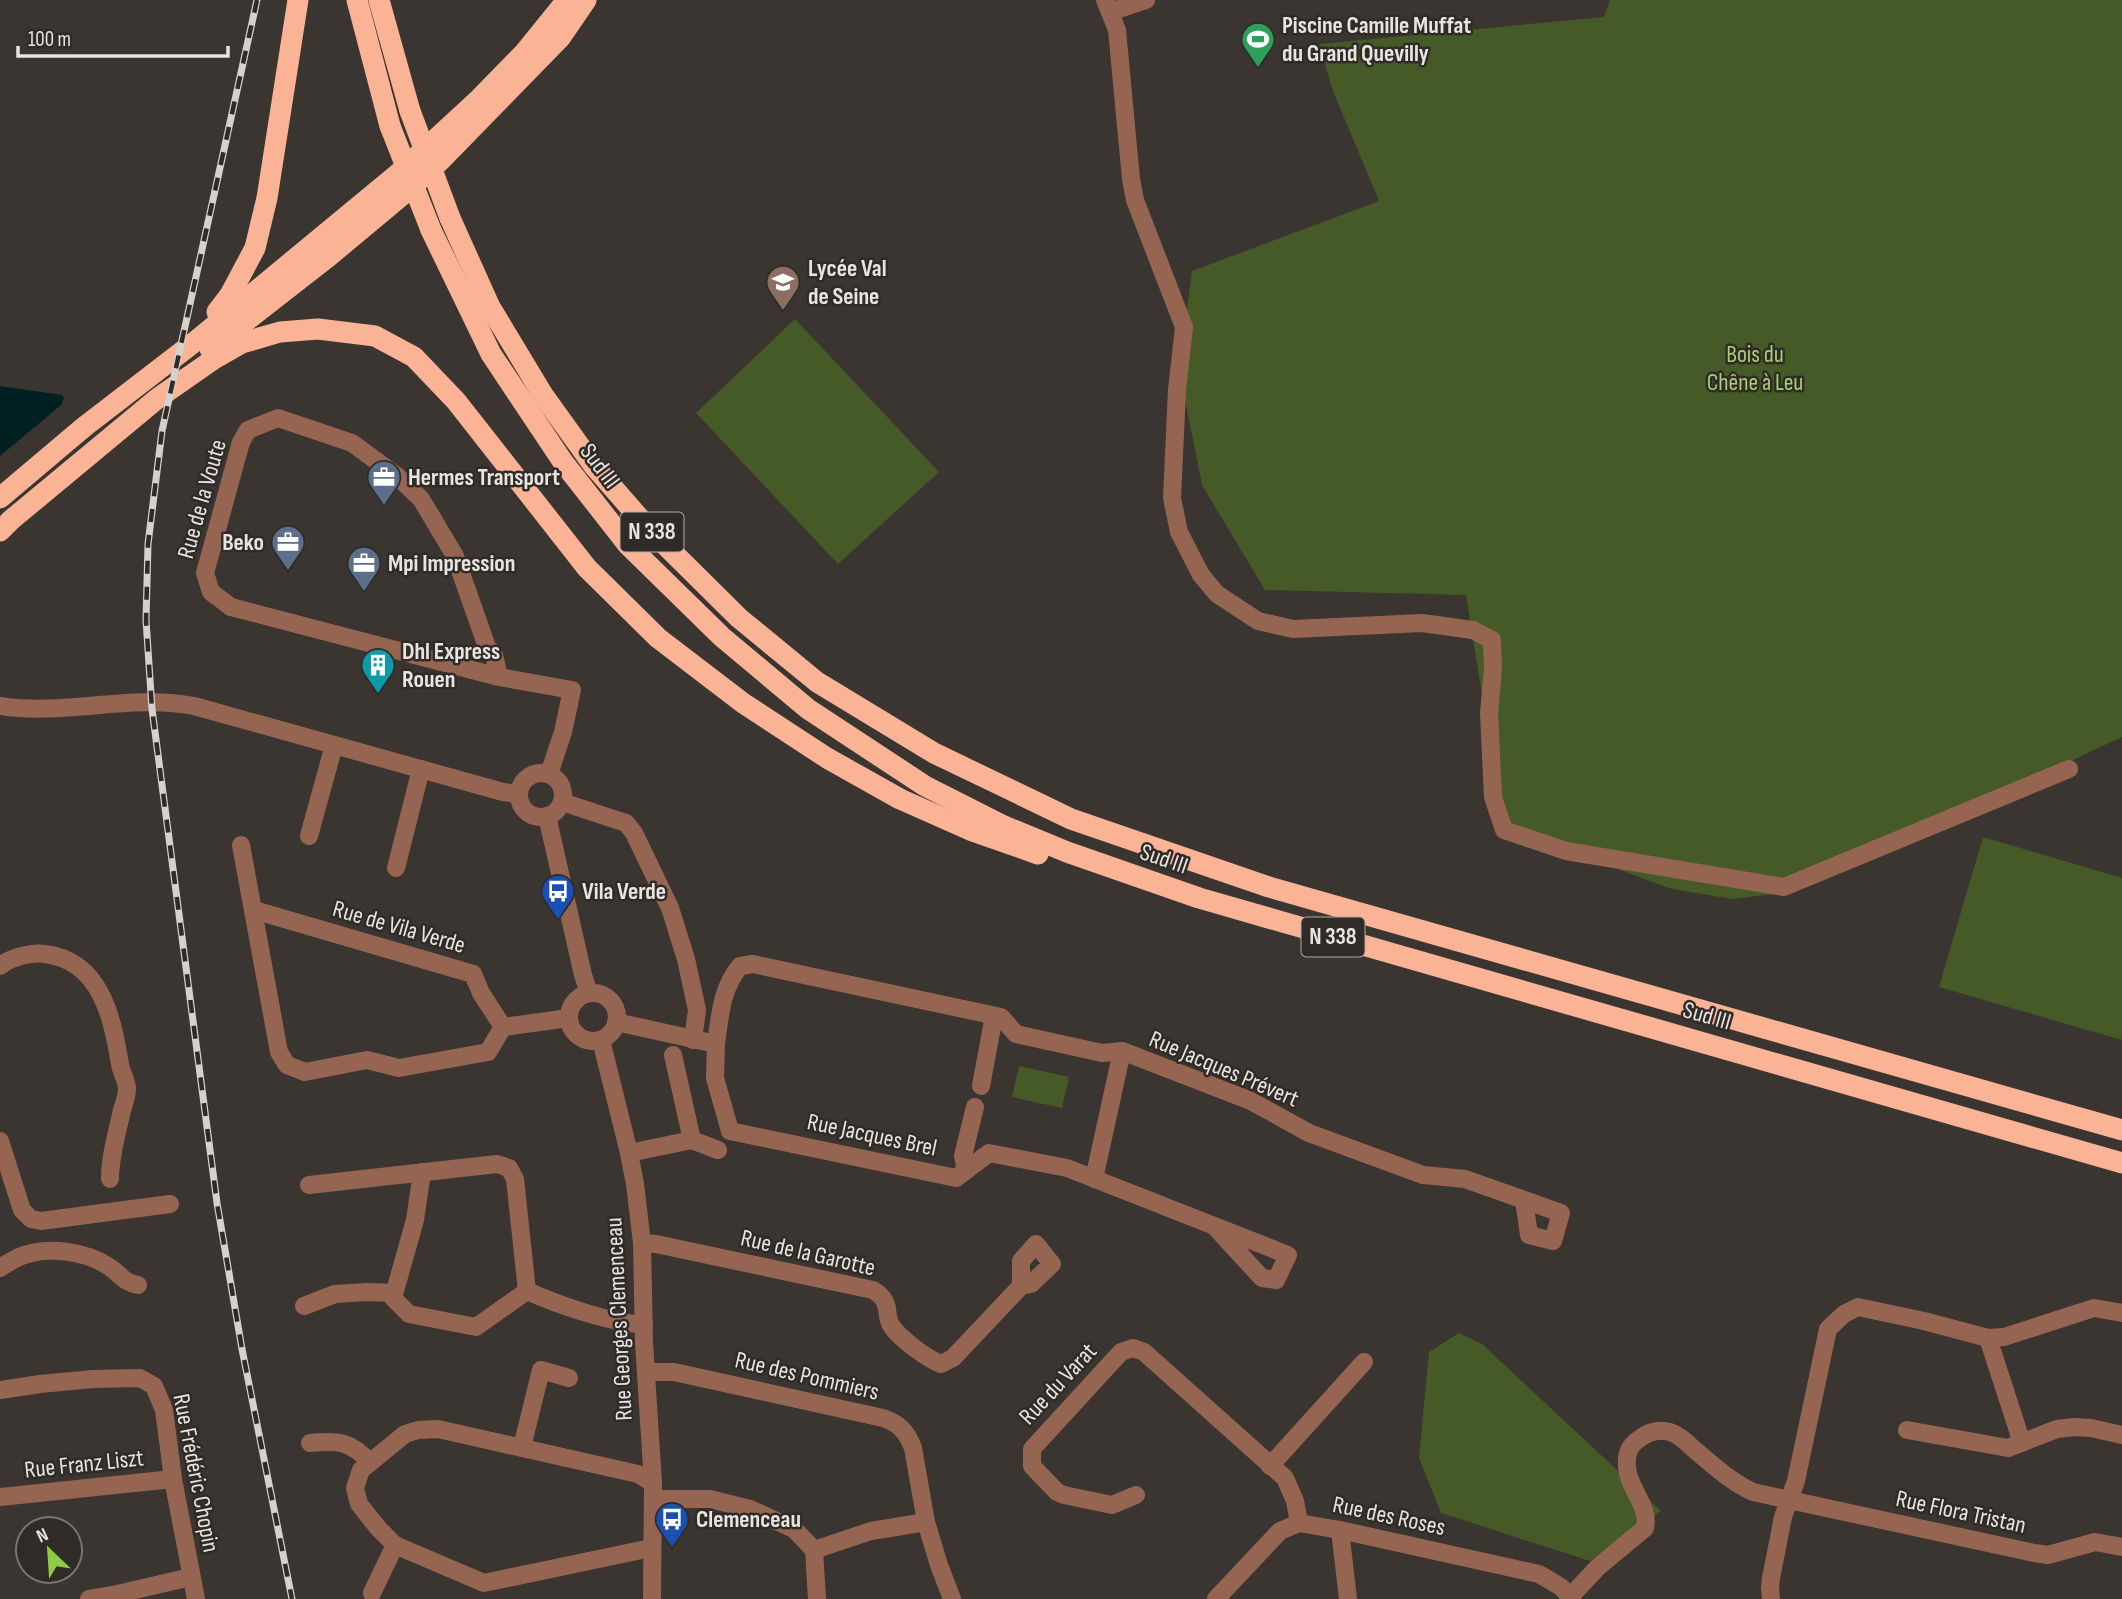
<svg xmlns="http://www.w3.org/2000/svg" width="2122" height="1599" viewBox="0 0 2122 1599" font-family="'Sofia Sans Condensed',sans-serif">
<rect width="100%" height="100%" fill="#3a3531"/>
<g fill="#455a26">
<polygon points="1610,0 2122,0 2122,737 1790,892 1732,899 1672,889 1503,827 1466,595 1265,590 1202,485 1179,370 1192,271 1379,201 1333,91 1319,44 1604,17"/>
<polygon points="795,319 939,472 838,564 696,413"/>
<polygon points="1983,837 2122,878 2122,1040 1939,987"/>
<polygon points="1019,1066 1069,1077 1062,1108 1012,1097"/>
<polygon points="1459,1333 1482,1344 1661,1511 1590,1561 1441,1513 1419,1458 1429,1352"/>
</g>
<polygon fill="#002022" points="0,386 62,395 64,398 61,405 0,456"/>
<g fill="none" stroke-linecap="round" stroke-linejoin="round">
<g stroke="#966552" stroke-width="18">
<polyline points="1105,0 1117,30 1131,179 1135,200 1184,327 1177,390 1172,498 1179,532 1201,575 1217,594 1258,621 1293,629 1422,623 1473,630 1492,640 1493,669 1489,713 1493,797 1504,830 1566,851 1784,887 2069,769"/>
<polyline points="1110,12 1146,0"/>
<polyline points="499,677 494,655 487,647 455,556 421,499 397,476 352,443 278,418 248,430 241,442 205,573 211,592 231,607 499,677 572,690 563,732 549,774"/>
<path d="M 0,706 C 64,716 130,694 194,706 L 503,792 L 518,794"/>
<circle cx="541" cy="795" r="22"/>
<polyline points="562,802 626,823 634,833 670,908 686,959 697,1010 693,1040"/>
<polyline points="547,816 583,975 589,993"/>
<polyline points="309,836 334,745"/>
<polyline points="241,845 279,1052 287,1065 305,1072 367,1060 399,1068 488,1052 503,1027"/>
<polyline points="396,868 421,769"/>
<polyline points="254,910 473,974 481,993 503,1027"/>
<path d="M 0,966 C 11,957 32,952 45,954 C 101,961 112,1017 120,1064 C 121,1072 127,1081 127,1089 C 127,1096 124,1104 122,1110 C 117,1133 110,1156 110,1179"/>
<circle cx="593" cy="1017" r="24"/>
<polyline points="616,1022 716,1044 715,1078 730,1131 956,1178 989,1153 1067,1168 1288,1255 1276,1280 1262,1278 1215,1227"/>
<polyline points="503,1027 569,1018"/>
<polyline points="601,1040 629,1153 635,1184 642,1243 644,1343 653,1483 652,1599"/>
<path d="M 716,1044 C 720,1016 721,989 740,966 L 753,964 L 1001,1017 L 1016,1034 L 1102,1053 L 1122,1051 L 1251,1101 L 1309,1133 L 1423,1175 L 1465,1179 L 1561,1213 L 1553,1241 L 1529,1235 L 1524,1200"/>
<polyline points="981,1086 994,1016"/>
<polyline points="692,1140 718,1150"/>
<polyline points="0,1141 22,1210 31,1219 41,1221 170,1204"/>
<polyline points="629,1153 692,1140 673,1055"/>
<polyline points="966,1170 963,1156 975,1107"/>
<polyline points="422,1172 415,1220 393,1298 409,1314 476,1327 527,1291"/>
<polyline points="1094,1179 1122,1051"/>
<path d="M 309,1185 L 497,1164 L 509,1168 L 515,1179 L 527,1291 C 561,1306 608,1322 644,1325"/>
<path d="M 642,1243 L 656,1244 L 873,1290 C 894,1303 883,1314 892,1327 C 901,1339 927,1359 941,1364 L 953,1358 L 1021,1286 L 1031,1284 L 1052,1264 L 1036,1244 L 1021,1261 L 1021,1286"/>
<path d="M 0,1268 C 6,1264 13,1260 19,1257 C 46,1245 87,1251 111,1268 C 122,1276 123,1282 138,1285"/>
<polyline points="304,1306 335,1294 367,1292 394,1293"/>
<polyline points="1988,1338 2004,1337 2094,1308 2122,1313"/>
<path d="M 646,1372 L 674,1372 L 883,1418 C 899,1423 907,1432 913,1448 L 926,1522 L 939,1565 L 952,1599"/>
<polyline points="0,1390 40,1384 93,1379 140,1378 154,1386 164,1410 173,1479 196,1599"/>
<polyline points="1907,1430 2008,1448 2057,1429 2075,1427 2091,1428 2122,1435"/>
<path d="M 310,1443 C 337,1440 352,1441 370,1463"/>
<polyline points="522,1447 541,1370 569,1378"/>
<polyline points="1270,1466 1364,1362"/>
<polyline points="1136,1495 1112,1505 1064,1495 1057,1492 1032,1466 1032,1449 1121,1352 1133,1348 1144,1352 1285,1478 1295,1501 1299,1523"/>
<polyline points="0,1497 173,1479"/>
<polyline points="653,1499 710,1499 750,1509 794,1529 814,1550 817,1599"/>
<polyline points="1340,1530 1348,1599"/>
<polyline points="651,1548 484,1583 395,1545 379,1529 359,1504 355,1488 361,1470 405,1434 418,1430 438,1429 638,1474 653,1483"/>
<polyline points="814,1550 871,1531 926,1522"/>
<polyline points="372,1593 395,1545"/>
<path d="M 1570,1597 L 1598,1567 L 1645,1528 C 1650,1506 1628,1488 1627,1467 C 1626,1454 1629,1446 1639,1439 C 1648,1432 1659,1429 1670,1432 C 1680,1435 1688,1444 1696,1451 C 1714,1466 1731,1482 1753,1492 L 2034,1553 L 2048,1555 L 2095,1542 L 2122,1547"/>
<polyline points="89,1599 113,1595 191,1577"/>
<polyline points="1216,1599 1280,1531 1299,1523 1340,1530 1539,1574 1561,1587 1572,1599"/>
<polyline points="1771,1599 1770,1588 1771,1578 1783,1517 1796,1481 1828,1329 1844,1314 1858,1307 1924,1321 1988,1338 2022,1443"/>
</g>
<g stroke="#fbb396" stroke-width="21">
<polyline points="357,0 390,126"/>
<polyline points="379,0 410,111"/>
<polyline points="450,218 490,307 543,395 594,466 649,529 739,618 817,682 934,753 1071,819 1269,887 2122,1130"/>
<polyline points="431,230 491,354 563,462 628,545 722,637 808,709 925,786 1004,826 1067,852 1199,898 2122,1163"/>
<polyline points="217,312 230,295 255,248 267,198 298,0"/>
<polyline points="210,349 328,257 406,192 441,160 560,38 586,0"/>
<polyline points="0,498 84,427 197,340 400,172 477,101 524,53 567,0"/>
<polyline points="0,531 11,520 158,398 214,359 242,343 280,332 318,329 375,336 414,357 456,401 587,568 658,638 743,703 827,758 900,799 970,830 1038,854"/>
</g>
<defs>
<polyline id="rail" points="257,0 162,431 148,544 146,620 152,709 217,1203 242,1349 292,1599"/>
</defs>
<use href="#rail" stroke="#d4d1ce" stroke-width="7"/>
<use href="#rail" stroke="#302b27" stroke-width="4.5" stroke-dasharray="13" stroke-linecap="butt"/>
<g stroke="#fbb396" stroke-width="21">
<polyline points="410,111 450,218"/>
<polyline points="390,126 431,230"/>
</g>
</g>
<defs>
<symbol id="stadium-pin" viewBox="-11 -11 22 30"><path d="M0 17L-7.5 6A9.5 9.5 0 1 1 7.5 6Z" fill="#2e9e5b" stroke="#302b27"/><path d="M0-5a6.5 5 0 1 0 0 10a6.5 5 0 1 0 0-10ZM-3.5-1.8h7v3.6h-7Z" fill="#fff"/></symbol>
<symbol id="school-pin" viewBox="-11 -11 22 30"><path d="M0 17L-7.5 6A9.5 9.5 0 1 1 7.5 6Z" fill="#8d6e63" stroke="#302b27"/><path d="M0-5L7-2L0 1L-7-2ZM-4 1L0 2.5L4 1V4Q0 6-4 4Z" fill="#fff"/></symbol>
<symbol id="office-pin" viewBox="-11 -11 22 30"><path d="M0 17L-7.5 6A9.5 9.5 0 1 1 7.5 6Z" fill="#5c6f8a" stroke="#302b27"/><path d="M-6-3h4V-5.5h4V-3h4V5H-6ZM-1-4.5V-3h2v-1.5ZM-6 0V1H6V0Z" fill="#fff"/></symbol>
<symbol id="building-pin" viewBox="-11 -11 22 30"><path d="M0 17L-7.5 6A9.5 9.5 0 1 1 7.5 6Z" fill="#0f9aa8" stroke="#302b27"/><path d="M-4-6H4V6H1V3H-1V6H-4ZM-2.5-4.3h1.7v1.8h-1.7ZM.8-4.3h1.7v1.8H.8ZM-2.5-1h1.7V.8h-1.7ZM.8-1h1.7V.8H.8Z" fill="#fff"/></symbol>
<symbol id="bus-pin" viewBox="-11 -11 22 30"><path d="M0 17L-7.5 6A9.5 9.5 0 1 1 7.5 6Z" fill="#1a4fb4" stroke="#302b27"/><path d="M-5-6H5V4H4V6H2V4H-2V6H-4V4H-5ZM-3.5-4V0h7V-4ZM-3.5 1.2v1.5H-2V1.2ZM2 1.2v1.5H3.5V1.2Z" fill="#fff"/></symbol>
</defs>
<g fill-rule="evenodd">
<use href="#stadium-pin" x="1239" y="20" width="38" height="52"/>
<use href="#school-pin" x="764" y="263" width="38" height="52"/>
<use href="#office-pin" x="365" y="458" width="38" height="52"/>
<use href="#office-pin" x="269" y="523" width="38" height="52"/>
<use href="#office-pin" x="345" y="544" width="38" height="52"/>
<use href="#building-pin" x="359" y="646" width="38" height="52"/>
<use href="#bus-pin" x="539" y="872" width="38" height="52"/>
<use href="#bus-pin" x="653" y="1500" width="38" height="52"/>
</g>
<g text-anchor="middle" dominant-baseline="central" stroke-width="5" stroke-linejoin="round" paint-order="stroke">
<g fill="#302b27" stroke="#b0aca9" stroke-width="2">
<rect x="620.5" y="512.5" width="63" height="39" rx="5"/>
<rect x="1301.5" y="917.5" width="63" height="39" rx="5"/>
</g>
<g font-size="23" font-weight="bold" fill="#e7e4e1">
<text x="652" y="532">N 338</text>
<text x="1333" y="937">N 338</text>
</g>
<g font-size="24" font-weight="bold" fill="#e7e4e1" stroke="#302b27" text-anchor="start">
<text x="1282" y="25">Piscine Camille Muffat<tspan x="1282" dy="28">du Grand Quevilly</tspan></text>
<text x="808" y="268">Lycée Val<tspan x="808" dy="28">de Seine</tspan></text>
<text x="408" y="477">Hermes Transport</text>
<text x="264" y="542" text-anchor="end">Beko</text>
<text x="388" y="563">Mpi Impression</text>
<text x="402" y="651">Dhl Express<tspan x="402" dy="28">Rouen</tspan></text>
<text x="582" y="891">Vila Verde</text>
<text x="696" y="1519">Clemenceau</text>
</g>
<g font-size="24" fill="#a8cf75" stroke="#302b27">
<text x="1755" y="354">Bois du<tspan x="1755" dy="28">Chêne à Leu</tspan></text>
</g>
<g font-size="24" fill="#e7e4e1" stroke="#302b27">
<text transform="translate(600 466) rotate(53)">Sud III</text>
<text transform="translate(202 499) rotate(-74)">Rue de la Voute</text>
<text transform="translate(1164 859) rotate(19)">Sud III</text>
<text transform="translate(399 927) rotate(16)">Rue de Vila Verde</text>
<text transform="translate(1707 1016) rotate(16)">Sud III</text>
<text transform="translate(1224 1069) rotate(23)">Rue Jacques Prévert</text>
<text transform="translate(872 1135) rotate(12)">Rue Jacques Brel</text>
<text transform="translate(808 1253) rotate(13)">Rue de la Garotte</text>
<text transform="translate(619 1319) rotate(-93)">Rue Georges Clemenceau</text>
<text transform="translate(807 1376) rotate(13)">Rue des Pommiers</text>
<text transform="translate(1058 1384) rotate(-47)">Rue du Varat</text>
<text transform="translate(84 1464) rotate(-6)">Rue Franz Liszt</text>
<text transform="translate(196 1473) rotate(79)">Rue Frédéric Chopin</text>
<text transform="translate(1961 1512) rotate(12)">Rue Flora Tristan</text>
<text transform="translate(1389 1516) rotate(12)">Rue des Roses</text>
</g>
</g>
<g transform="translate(49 1550) rotate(335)"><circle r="33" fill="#302b27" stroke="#797571" stroke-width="2"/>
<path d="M0-5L12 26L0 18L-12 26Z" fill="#8ecd43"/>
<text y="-10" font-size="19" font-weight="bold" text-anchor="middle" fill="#e7e4e1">N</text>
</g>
<path d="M18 46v10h210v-10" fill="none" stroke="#e7e4e1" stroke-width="3.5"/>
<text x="28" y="46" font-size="21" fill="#e7e4e1" stroke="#302b27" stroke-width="5" paint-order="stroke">100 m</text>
</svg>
